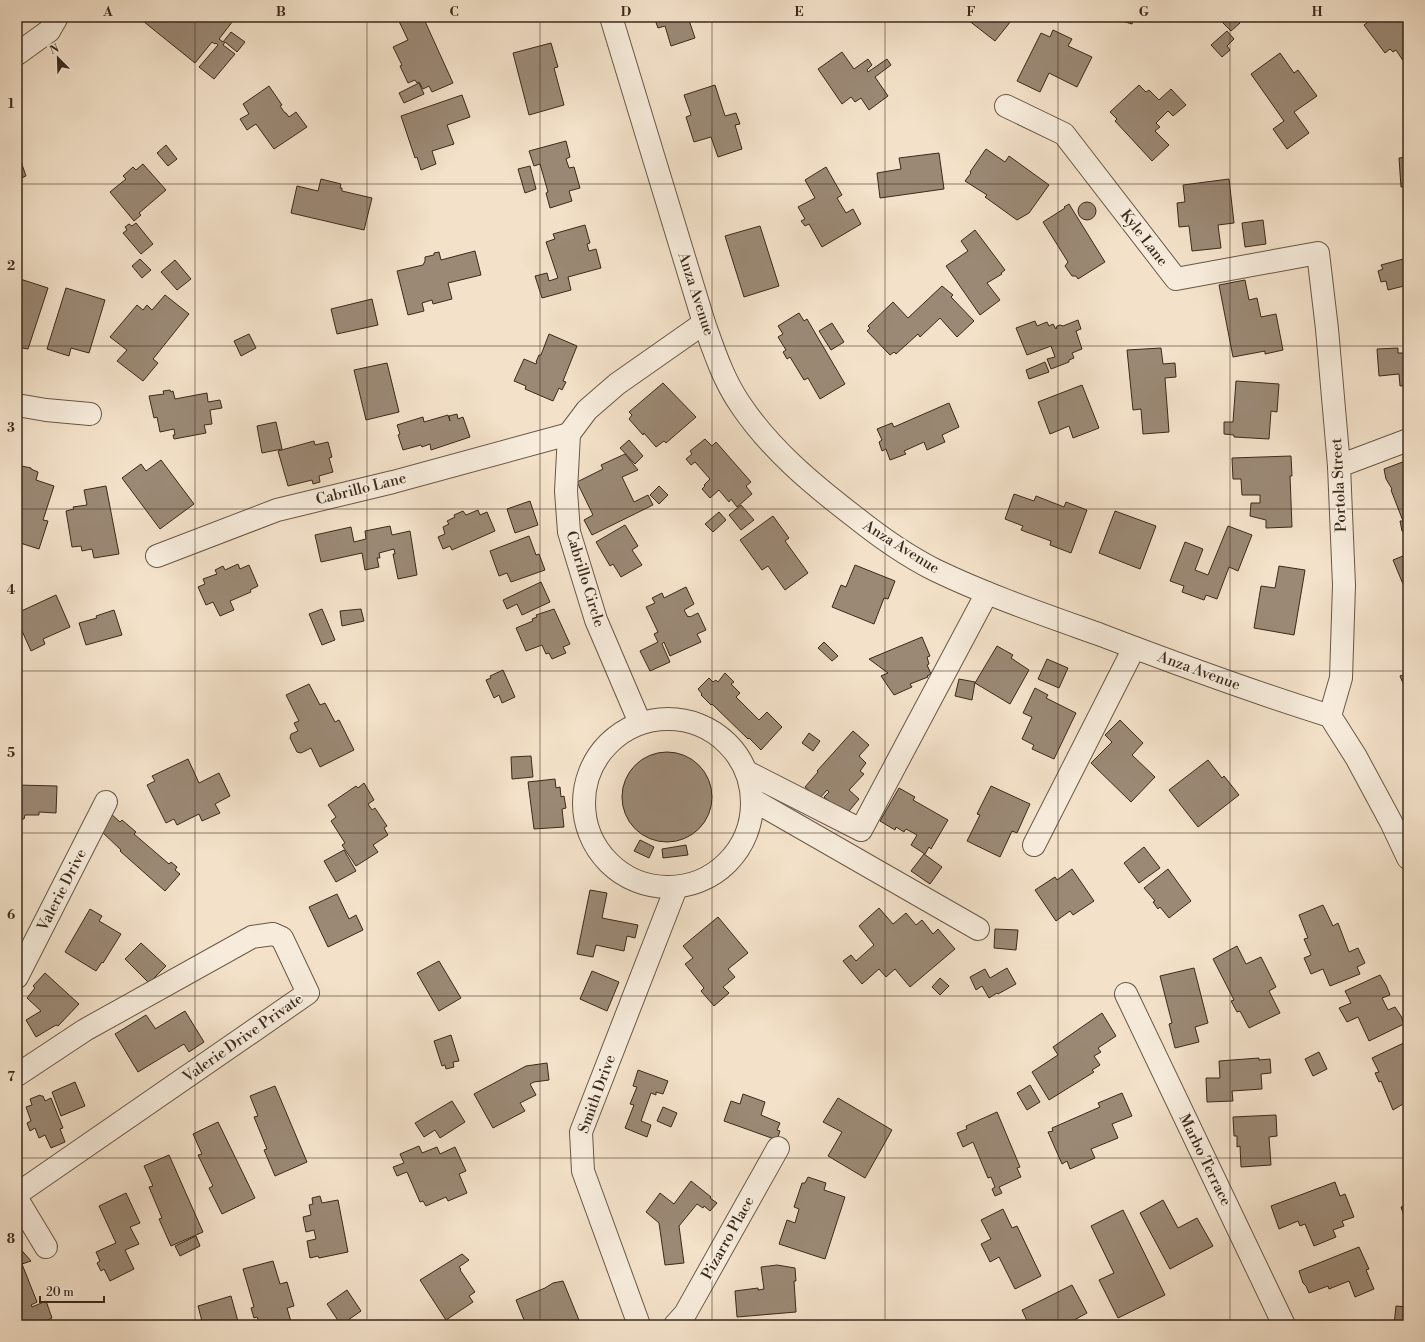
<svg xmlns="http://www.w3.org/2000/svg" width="1425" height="1342" viewBox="0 0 1425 1342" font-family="'Libre Bodoni',serif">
<rect width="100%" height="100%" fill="#f3e1c9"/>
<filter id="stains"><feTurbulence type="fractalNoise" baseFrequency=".005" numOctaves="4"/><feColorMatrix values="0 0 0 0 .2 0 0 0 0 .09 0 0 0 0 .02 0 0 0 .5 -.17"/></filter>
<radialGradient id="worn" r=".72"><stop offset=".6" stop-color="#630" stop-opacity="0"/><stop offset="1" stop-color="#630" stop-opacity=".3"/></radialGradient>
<g fill="#9b8975" stroke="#3b2a1b">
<polygon points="138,17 191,17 194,19 196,17 236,17 219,39 223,42 231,32 245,42 237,52 225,42 223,45 235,54 214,79 199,67 218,45 216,43 215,44 212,42 195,63"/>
<polygon points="397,17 423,17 453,83 432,92 429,86 423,89 419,82 417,83 415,80 408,83 400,66 402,65 393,47 408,40"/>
<polygon points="654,17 688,17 695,38 671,46 665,26 658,28"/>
<polygon points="970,17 1006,17 1011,21 995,41 968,20"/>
<polygon points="1109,17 1139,17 1138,18 1134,17 1132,24"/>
<polygon points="1224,17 1234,17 1240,23 1231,31 1220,20"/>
<polygon points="1375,17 1399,17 1404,24 1408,22 1408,68 1396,50 1393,52 1390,49 1385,53 1364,25"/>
<polygon points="1053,30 1072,39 1068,46 1092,57 1077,87 1049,73 1040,92 1017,81 1041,33 1050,37"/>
<polygon points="1227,31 1234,39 1227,46 1230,50 1222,57 1211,45"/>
<polygon points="551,43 558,67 554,68 564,105 529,115 513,53"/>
<polygon points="842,52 854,69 868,59 872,65 867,70 868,72 887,59 891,65 875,77 888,96 869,110 861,98 855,102 851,97 842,104 818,69"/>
<polygon points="1280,53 1294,73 1298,70 1317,96 1294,112 1309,133 1287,149 1273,129 1284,121 1251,74"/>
<polygon points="419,83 424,94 404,103 399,93"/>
<polygon points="715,85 725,116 736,113 740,124 735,125 742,149 718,157 711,137 694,142 686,117 691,115 684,95"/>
<polygon points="1139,85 1146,92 1149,90 1159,100 1171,89 1186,105 1173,116 1168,111 1156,123 1160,127 1155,131 1169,145 1152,161 1115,121 1117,119 1110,112"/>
<polygon points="269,86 282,105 280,106 285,113 286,113 289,117 296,112 307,127 274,149 256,124 247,130 240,119 249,114 243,104"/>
<polygon points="462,95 470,117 447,125 454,144 432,151 436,164 421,170 417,157 415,158 401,116"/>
<polygon points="566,141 570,157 566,159 569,168 574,167 580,188 569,191 572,201 550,208 546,193 548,192 540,164 534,166 529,151"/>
<polygon points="166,145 177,159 168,166 157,153"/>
<polygon points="19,146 22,155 19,156 26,176 17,180 17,147"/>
<polygon points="986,149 1005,162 1009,156 1049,185 1029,213 1017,220 985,197 987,195 965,181 971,173 970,172"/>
<polygon points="939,153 944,189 880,198 877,173 901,169 899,158"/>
<polygon points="1408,157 1408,186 1401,187 1399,158"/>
<polygon points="143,164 166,190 139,213 141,215 134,221 110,192 126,179 123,176 133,167 136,170"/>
<polygon points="530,166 536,189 525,193 518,169"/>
<polygon points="826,167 842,195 837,198 846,213 853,209 861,224 822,247 809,224 805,226 801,221 805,219 798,207 815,198 805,180"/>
<polygon points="321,179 341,184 340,188 342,188 342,191 372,198 364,230 291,213 297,186 318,191"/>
<polygon points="1229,179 1234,223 1218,225 1221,248 1192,251 1189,226 1179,227 1177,203 1185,202 1183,185"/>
<circle cx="1087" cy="211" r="9"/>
<polygon points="1069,204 1105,262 1078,279 1076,276 1072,276 1065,266 1068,262 1043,222 1065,208 1064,207"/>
<polygon points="1263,220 1266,244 1245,247 1242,223"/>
<polygon points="136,223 153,244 141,254 123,233 127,230 125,227 129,224 132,226"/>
<polygon points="585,225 590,243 587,244 589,251 596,249 601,268 568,277 571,290 542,298 535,276 547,273 549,281 558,278 546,242 555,239 553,234"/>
<polygon points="760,226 779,286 744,297 725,236"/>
<polygon points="975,230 1005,270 1001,273 1002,274 987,283 1000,300 980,315 946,266 968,251 961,241"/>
<polygon points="475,251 481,275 448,283 452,299 433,304 432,300 422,303 424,311 408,315 397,271 423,265 425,261 425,257 434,255 434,253 439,252 441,260"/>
<polygon points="1407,258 1408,285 1388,290 1386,281 1381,282 1378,271 1383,269 1381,265"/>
<polygon points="140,259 151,270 142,278 132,266"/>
<polygon points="175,260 191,279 177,290 161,272"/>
<polygon points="17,278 48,288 28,349 17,347"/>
<polygon points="1245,280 1249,300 1257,298 1261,317 1276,314 1283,350 1265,354 1265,351 1233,357 1219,285"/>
<polygon points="942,286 953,295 951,297 974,321 957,337 940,318 920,337 918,334 896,354 894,352 890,355 867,331 870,328 868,326 893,302 908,318"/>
<polygon points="66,288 105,300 89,353 71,348 69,356 47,349"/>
<polygon points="165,295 189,314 153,359 158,363 143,381 117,361 127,350 110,337 137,305 143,310 147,305 152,310"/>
<polygon points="372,299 378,325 337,334 331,309"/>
<polygon points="799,313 804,321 807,319 845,384 820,399 808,378 804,380 790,357 787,359 783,352 786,350 778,337 783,334 778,326"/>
<polygon points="1078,320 1081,329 1076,331 1082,349 1072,353 1074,358 1069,360 1069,362 1051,369 1047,359 1055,357 1051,346 1027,355 1016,328 1035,321 1037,326 1047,322 1049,326 1053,324 1056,329 1057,326 1060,325 1063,326"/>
<polygon points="832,323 844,342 831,350 819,331"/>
<polygon points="249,334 256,348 241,356 234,341"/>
<polygon points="549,334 577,346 563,381 566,382 562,390 559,388 553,401 525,389 526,386 514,381 524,359 536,364 537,362 536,362 539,355 541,355"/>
<polygon points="1161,348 1163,364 1175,363 1176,377 1165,378 1169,432 1143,434 1141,409 1133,410 1127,350"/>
<polygon points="1398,348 1398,353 1408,353 1408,385 1400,386 1399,374 1379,376 1377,349"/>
<polygon points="1045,362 1049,372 1029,379 1026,370"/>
<polygon points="387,363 399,412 366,420 354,370"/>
<polygon points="1236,381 1279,384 1277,412 1271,411 1269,439 1234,437 1234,435 1224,434 1224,422 1233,422"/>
<polygon points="663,383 696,417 666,443 664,441 656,447 644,433 643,435 629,419 632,415 629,412"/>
<polygon points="1082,385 1099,428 1073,438 1069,426 1050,434 1038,402"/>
<polygon points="170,390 171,392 173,391 175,399 207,393 208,402 220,400 222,408 210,410 212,424 204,425 206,433 174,439 173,435 175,435 174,429 160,432 157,417 154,418 149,396 164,394 163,391"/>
<polygon points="949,403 959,427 942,435 945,442 927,450 924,442 904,451 906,454 890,460 886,449 882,451 879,442 882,440 877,429 892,423 894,427"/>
<polygon points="457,414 458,419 463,417 470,437 431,450 430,444 422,447 421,445 403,450 398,435 400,434 397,425 423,417 424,422 448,415 450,421 449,416"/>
<polygon points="276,422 282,449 262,453 257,426"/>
<polygon points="705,439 712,446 716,442 751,482 746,486 752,494 737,507 731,499 729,502 719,490 710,498 702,489 705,486 704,485 710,479 695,462 691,465 686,459 692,454 690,451"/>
<polygon points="629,440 643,456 635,464 620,448"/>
<polygon points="314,441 315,445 328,442 332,457 329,458 333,472 319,476 320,482 313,484 312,480 288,486 278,451"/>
<polygon points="625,454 638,470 622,477 634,502 648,495 653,505 592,535 584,520 593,515 577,482 603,469 601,465"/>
<polygon points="1291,456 1292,476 1290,476 1292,527 1266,528 1266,520 1250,516 1251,503 1260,503 1260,495 1242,495 1241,479 1233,479 1232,458"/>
<polygon points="161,460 194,504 160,529 122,478 141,464 146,471"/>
<polygon points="1408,460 1408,539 1406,534 1402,531 1400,521 1403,521 1391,490 1392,489 1386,479 1384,469"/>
<polygon points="17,465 31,468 31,469 38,472 36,480 54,486 43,520 48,521 39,549 17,542"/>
<polygon points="106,486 119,554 94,558 92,549 82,551 81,546 72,547 66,511 74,509 73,507 87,505 84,490"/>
<polygon points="659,486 668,495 659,504 650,495"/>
<polygon points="1014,494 1034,501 1036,496 1064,507 1066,502 1087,510 1071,553 1050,545 1051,541 1021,530 1023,526 1005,519"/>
<polygon points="530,501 538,525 515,533 507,509"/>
<polygon points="741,505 754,520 741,530 729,515"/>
<polygon points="478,510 480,515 487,512 495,531 452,550 450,546 443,549 438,537 445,534 443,527 449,524 447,521 455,517 454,515 463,511 466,515"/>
<polygon points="1115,511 1156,526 1140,569 1099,553"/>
<polygon points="719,512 726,520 713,532 705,524"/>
<polygon points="773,516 789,538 785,541 808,573 785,590 768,566 762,570 740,540"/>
<polygon points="625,525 638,546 632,550 642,565 621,577 613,564 610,566 596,542"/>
<polygon points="390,526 392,535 410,531 417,575 398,579 393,554 395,554 394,549 379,553 380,558 377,558 379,567 365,570 362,553 321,562 315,535 351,527 354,542 366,539 365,531"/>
<polygon points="1228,526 1252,535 1238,571 1229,567 1217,599 1206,595 1204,600 1182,592 1184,586 1170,581 1185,542 1203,549 1195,570 1208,575"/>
<polygon points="529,536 536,555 539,554 545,570 511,582 507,573 499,576 490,551"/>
<polygon points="1408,554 1408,582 1403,584 1393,560"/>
<polygon points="238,564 240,569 249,565 258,586 250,590 251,592 230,601 234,610 220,616 213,602 206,605 198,587 205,584 203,579 217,574 215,570 223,566 225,570"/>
<polygon points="855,565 895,581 888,599 884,598 874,624 832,607 841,585 846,587"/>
<polygon points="1279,566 1305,570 1294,635 1254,628 1261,586 1275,588"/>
<polygon points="541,582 550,602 522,615 517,604 507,609 503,600"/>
<polygon points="686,587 694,604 684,610 688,617 689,616 690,617 698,613 706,630 697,634 701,642 670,656 664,642 662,644 670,662 650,671 640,651 658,642 654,634 658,632 646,607 655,603 652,598 662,593 664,598"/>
<polygon points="56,595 70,627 43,639 45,644 31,651 22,631 17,634 17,613"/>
<polygon points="322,609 335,640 322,645 309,614"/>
<polygon points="361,609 364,621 342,626 340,611"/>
<polygon points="554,609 570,644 563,647 566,653 552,659 549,653 546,654 542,645 526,651 516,628 533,621 532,619 537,617 536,615"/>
<polygon points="114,610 122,635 86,645 79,623 97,618 96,616"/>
<polygon points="922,637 930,656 927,657 929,664 927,665 931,674 927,676 928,677 910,684 912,687 894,695 881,676 888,673 869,659"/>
<polygon points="824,642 838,656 832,661 818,648"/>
<polygon points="997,646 1013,655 1011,658 1029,670 1010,704 975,683"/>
<polygon points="1047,659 1068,668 1059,688 1038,679"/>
<polygon points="503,670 515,697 502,703 499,695 494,698 486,680 491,678 490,676"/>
<polygon points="725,673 734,682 731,684 740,693 736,697 759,720 767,712 782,727 761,750 749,738 748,739 712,704 711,705 701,695 702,694 698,689 709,678 713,682 716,680 718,682"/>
<polygon points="1408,673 1408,695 1400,676"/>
<polygon points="959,679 975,682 972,700 955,696"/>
<polygon points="309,684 320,705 325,703 335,722 339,720 354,750 320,767 311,748 301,753 297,752 290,738 291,734 298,731 294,723 299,721 286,695"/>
<polygon points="1035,688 1048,695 1046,698 1076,713 1054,759 1032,749 1034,745 1022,739 1032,717 1023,713"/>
<polygon points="1120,720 1143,743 1132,755 1155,777 1131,802 1091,763 1112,742 1105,735"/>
<polygon points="853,731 869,745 859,756 866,763 860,771 864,774 849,790 859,799 845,816 824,797 829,792 827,790 819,799 805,787 818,772 817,771"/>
<polygon points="809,733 820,741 813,751 802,743"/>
<circle cx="667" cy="797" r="45"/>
<polygon points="531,756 533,777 512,779 511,757"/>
<polygon points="188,759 199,783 219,773 230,796 215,804 220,813 202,821 199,814 177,825 174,819 166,823 147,785 155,781 152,776"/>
<polygon points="1208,760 1222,778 1224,776 1239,795 1198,827 1169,790"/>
<polygon points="555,779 556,788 560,787 561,797 564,796 566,808 562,809 564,827 534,829 528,782"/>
<polygon points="364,783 374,800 368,804 372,810 375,808 387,826 384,828 388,835 373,845 378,852 356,866 342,845 345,843 331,821 336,817 328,805 356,786 358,788"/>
<polygon points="17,785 57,786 56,813 39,812 39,815 25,815 24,819 17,819"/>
<polygon points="991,786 1030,804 1017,833 1012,831 1000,857 967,841 980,815 977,814"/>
<polygon points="899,788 915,797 913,800 948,820 931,849 929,847 925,854 911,845 917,835 906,829 904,832 896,827 895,830 880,821"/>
<polygon points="110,813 120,822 122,820 136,832 134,834 169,864 171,862 177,867 175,870 180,874 165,891 120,851 121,850 100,830"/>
<polygon points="640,840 654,847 649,858 634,851"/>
<polygon points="686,845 688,855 663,858 662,849"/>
<polygon points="1144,847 1160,868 1139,883 1124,863"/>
<polygon points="344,850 356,871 336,882 324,861"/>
<polygon points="924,854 942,867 930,884 911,871"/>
<polygon points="1072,869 1094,901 1073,915 1070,911 1056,921 1035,890 1055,877 1057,880"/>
<polygon points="1168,869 1191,901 1169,918 1160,907 1158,909 1153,902 1155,901 1144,888"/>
<polygon points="590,890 607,893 602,918 638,925 635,938 627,936 624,951 596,945 593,957 577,954"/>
<polygon points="337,894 349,919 356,915 363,930 328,947 309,907"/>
<polygon points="1323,905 1333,926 1338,923 1349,952 1358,948 1365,963 1357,967 1360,974 1330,986 1323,969 1311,974 1304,958 1311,955 1304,939 1308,938 1299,915"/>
<polygon points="879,908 893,924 906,913 916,925 922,920 933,934 938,929 955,949 910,987 895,969 886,977 879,969 862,984 843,961 851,955 856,961 874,945 859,926"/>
<polygon points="90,909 102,916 99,921 121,934 103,963 102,962 96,971 65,952"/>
<polygon points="718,917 748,953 728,969 735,977 723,987 729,993 714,1006 701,991 704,988 685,964 693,958 683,946"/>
<polygon points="995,929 1018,930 1016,950 994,948"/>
<polygon points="141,943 166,966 149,983 125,959"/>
<polygon points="1237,946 1246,964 1261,957 1276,987 1269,991 1280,1013 1249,1028 1240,1011 1237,1012 1231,1001 1234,1000 1213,959"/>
<polygon points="439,961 461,998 439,1011 417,973"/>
<polygon points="1007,968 1016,984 998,994 997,993 989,998 982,986 976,990 970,977 985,969 990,978"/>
<polygon points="1194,968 1208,1023 1195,1027 1199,1042 1175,1048 1169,1024 1172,1023 1160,976"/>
<polygon points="592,971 619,982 607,1011 580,999"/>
<polygon points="45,973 79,1004 58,1026 56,1025 36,1037 26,1020 41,1011 27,998 35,988 33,986"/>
<polygon points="1380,975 1386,985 1390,995 1382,998 1388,1010 1395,1007 1401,1016 1404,1024 1369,1041 1358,1017 1347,1022 1339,1008 1351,1003 1345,991"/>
<polygon points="940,978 949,986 940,995 932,987"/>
<polygon points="185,1011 204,1042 189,1052 184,1044 138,1072 115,1034 146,1015 155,1028 155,1029"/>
<polygon points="1102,1013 1116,1036 1098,1048 1101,1052 1094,1056 1100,1065 1092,1070 1094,1072 1049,1100 1032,1072 1058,1055 1053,1047"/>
<polygon points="451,1035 459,1061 453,1062 454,1067 446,1069 445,1065 442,1066 434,1041"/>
<polygon points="1408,1041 1408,1101 1393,1110 1381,1081 1379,1082 1375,1073 1379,1072 1372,1058"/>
<polygon points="1319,1052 1327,1069 1313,1076 1305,1059"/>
<polygon points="1259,1058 1259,1060 1270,1059 1271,1073 1261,1074 1262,1089 1232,1091 1233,1101 1207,1102 1206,1078 1220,1078 1219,1061"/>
<polygon points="547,1063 549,1080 534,1082 530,1084 536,1095 520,1103 525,1111 493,1128 474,1094 526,1066"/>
<polygon points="638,1070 668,1081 663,1094 656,1092 656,1095 651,1093 641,1121 651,1125 647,1137 625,1128 634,1105 630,1104 637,1087 633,1086"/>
<polygon points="75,1082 85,1106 61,1116 52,1092"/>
<polygon points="1030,1085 1040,1102 1027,1110 1017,1093"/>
<polygon points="275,1086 307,1162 275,1176 264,1150 267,1149 254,1117 258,1116 250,1096"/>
<polygon points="1122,1093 1132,1116 1112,1124 1118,1138 1091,1149 1095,1158 1070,1169 1067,1161 1062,1164 1048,1132 1053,1131 1052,1128 1100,1107 1098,1103"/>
<polygon points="743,1094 765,1102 761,1115 780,1123 777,1130 780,1131 777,1140 724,1121 731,1101 740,1104"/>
<polygon points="40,1095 41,1096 43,1096 45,1101 51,1098 63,1128 60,1129 65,1142 51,1148 45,1135 39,1138 35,1128 30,1131 27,1123 31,1121 26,1107 32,1105 30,1099"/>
<polygon points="838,1098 892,1130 865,1178 828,1156 842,1132 823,1122"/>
<polygon points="452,1101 465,1122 440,1138 435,1130 424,1137 415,1123"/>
<polygon points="663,1107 677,1113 671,1127 657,1121"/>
<polygon points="997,1112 1020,1167 1017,1168 1021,1177 999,1187 1002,1193 995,1196 992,1189 995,1187 991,1177 988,1178 973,1142 963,1147 957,1133 967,1129 966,1126"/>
<polygon points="1276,1115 1277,1136 1269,1137 1271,1165 1241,1167 1240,1146 1237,1147 1237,1136 1234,1136 1233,1117"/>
<polygon points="218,1122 255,1198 222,1214 209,1188 213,1186 198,1155 202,1154 193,1134"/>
<polygon points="419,1146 422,1153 437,1147 440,1154 455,1147 466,1171 459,1174 467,1193 448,1201 446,1197 426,1206 423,1201 420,1202 407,1172 397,1176 393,1167 404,1163 400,1154"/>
<polygon points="169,1155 203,1232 171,1246 159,1219 162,1218 149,1187 153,1186 144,1166"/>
<polygon points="808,1177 826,1183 824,1190 845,1197 825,1259 779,1244 787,1220 795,1223 799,1209 794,1207 802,1183 805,1183"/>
<polygon points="691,1181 711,1197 710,1198 717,1203 710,1211 704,1206 703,1208 697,1204 679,1226 684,1263 665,1265 659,1223 646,1212 660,1193 674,1204"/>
<polygon points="1335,1182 1340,1196 1345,1194 1354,1217 1342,1221 1344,1226 1333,1230 1336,1237 1314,1246 1305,1224 1300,1226 1298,1221 1279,1229 1271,1206"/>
<polygon points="126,1193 140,1223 130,1227 139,1244 125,1250 134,1269 110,1281 104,1269 101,1271 97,1263 100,1261 96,1252 116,1243 99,1206"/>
<polygon points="320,1196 322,1203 338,1200 348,1252 319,1258 318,1256 310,1258 307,1241 316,1239 314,1230 306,1232 303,1217 311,1215 309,1205 313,1204 312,1198"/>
<polygon points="1163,1200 1178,1228 1197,1218 1213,1246 1170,1269 1140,1213"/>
<polygon points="1408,1205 1408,1227 1401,1207"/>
<polygon points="1003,1209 1012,1228 1017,1226 1041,1276 1015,1289 999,1257 990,1262 981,1244 991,1239 981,1220"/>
<polygon points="1123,1210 1165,1295 1118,1318 1099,1280 1114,1273 1091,1226"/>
<polygon points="196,1236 200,1246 180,1256 175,1246"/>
<polygon points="17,1245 31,1261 22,1264 37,1302 31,1305 32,1307 46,1301 52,1318 39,1324 39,1325 17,1325"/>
<polygon points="1359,1247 1369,1269 1366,1270 1374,1289 1355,1297 1349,1281 1329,1289 1328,1286 1309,1293 1306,1286 1303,1283 1299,1271"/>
<polygon points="462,1254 469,1260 459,1267 461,1269 460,1270 475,1292 469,1296 473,1302 446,1320 420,1280"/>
<polygon points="273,1261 280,1284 287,1282 294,1306 287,1308 292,1325 260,1325 257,1317 254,1318 251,1308 254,1307 243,1269"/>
<polygon points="777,1265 795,1268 796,1281 794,1281 796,1312 737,1317 735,1291 758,1288 758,1290 764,1289 761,1267"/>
<polygon points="563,1281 581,1325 526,1325 516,1300 545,1288 553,1283"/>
<polygon points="1072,1285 1087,1313 1065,1325 1029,1325 1022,1310"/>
<polygon points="347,1290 361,1311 341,1325 327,1304"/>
<polygon points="231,1296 239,1325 203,1325 198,1306"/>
<polygon points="1396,1306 1408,1307 1408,1325 1394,1325"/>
</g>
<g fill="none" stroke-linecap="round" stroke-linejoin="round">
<defs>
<g id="minor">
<path d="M 611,17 L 704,323 C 714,351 723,379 740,404 C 770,449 812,484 855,517 C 880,537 907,556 935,570 C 989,596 1045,615 1101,635 C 1177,664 1253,692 1330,716 L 1356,757 L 1391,822 L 1408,858"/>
<polyline points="17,54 49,31 57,17"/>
<polyline points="1006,106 1064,134 1176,279 1318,253 1327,329 1339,466 1344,585 1341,678 1330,716"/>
<polyline points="17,405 46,410 90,414"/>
<polyline points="1339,466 1408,440"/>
<polyline points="157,556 277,510 393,482 569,434"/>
<circle cx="668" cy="803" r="84"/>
<polyline points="640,723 596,620 569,532 566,491 569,434 587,410 617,384 704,323"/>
<polyline points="747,772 861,830 987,593"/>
<polyline points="753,800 978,929"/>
<polyline points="1034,845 1134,648"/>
<polyline points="17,977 106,802"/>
<polyline points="1126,994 1284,1325"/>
<polyline points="17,1075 85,1030 252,937 273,934 282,938 308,993 17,1194"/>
<polyline points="17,1199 46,1247"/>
<polyline points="639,1325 583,1171 581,1132 676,888"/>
<polyline points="675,1325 685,1314 778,1148"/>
</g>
</defs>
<use href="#minor" stroke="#695846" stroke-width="24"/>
<use href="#minor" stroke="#f7ecdc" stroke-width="22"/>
</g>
<path fill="none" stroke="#3b2a1b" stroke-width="1" stroke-opacity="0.55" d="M 195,17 L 195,1325M 367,17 L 367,1325M 540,17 L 540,1325M 712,17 L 712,1325M 885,17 L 885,1325M 1058,17 L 1058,1325M 1230,17 L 1230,1325M 17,184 L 1408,184M 17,346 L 1408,346M 17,509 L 1408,509M 17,671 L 1408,671M 17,833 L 1408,833M 17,996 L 1408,996M 17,1158 L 1408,1158"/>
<g text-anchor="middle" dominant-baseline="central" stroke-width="3.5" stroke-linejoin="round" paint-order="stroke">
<g font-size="15" fill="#3b2a1b" stroke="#f7ecdc">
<text transform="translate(1144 238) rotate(52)">Kyle Lane</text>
<text transform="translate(696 294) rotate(72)">Anza Avenue</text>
<text transform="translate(1339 485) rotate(-93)">Portola Street</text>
<text transform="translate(361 489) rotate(-14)">Cabrillo Lane</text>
<text transform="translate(901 547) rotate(32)">Anza Avenue</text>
<text transform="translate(585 579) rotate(73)">Cabrillo Circle</text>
<text transform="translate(1199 671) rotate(20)">Anza Avenue</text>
<text transform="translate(62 890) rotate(-63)">Valerie Drive</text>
<text transform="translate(243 1038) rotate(-35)">Valerie Drive Private</text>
<text transform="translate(597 1094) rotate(-70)">Smith Drive</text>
<text transform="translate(1205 1160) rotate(64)">Marbo Terrace</text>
<text transform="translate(728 1238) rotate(-61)">Pizarro Place</text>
</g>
</g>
<rect width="1425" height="1342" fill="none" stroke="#f3e1c9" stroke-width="44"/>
<g transform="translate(58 58) rotate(337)" stroke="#f7ecdc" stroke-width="3" paint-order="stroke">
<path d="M0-3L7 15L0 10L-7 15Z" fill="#3b2a1b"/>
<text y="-6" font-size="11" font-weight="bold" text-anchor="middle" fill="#3b2a1b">N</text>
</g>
<path d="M40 1296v6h64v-6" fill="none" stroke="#3b2a1b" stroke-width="2"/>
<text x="46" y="1296" font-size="12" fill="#3b2a1b" stroke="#f7ecdc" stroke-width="3" paint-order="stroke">20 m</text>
<rect x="22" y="22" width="1381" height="1298" fill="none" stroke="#3b2a1b" stroke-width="1.5"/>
<g font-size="13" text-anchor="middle" font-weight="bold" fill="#3b2a1b">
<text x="108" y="16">A</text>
<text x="281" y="16">B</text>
<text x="454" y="16">C</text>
<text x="626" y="16">D</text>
<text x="799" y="16">E</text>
<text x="971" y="16">F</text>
<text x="1144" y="16">G</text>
<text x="1317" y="16">H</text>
<text x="11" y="108">1</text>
<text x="11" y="270">2</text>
<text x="11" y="432">3</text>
<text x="11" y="594">4</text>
<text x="11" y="757">5</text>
<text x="11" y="919">6</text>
<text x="11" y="1081">7</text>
<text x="11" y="1243">8</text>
</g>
<rect width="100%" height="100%" filter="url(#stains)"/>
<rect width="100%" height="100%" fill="url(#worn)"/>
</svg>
